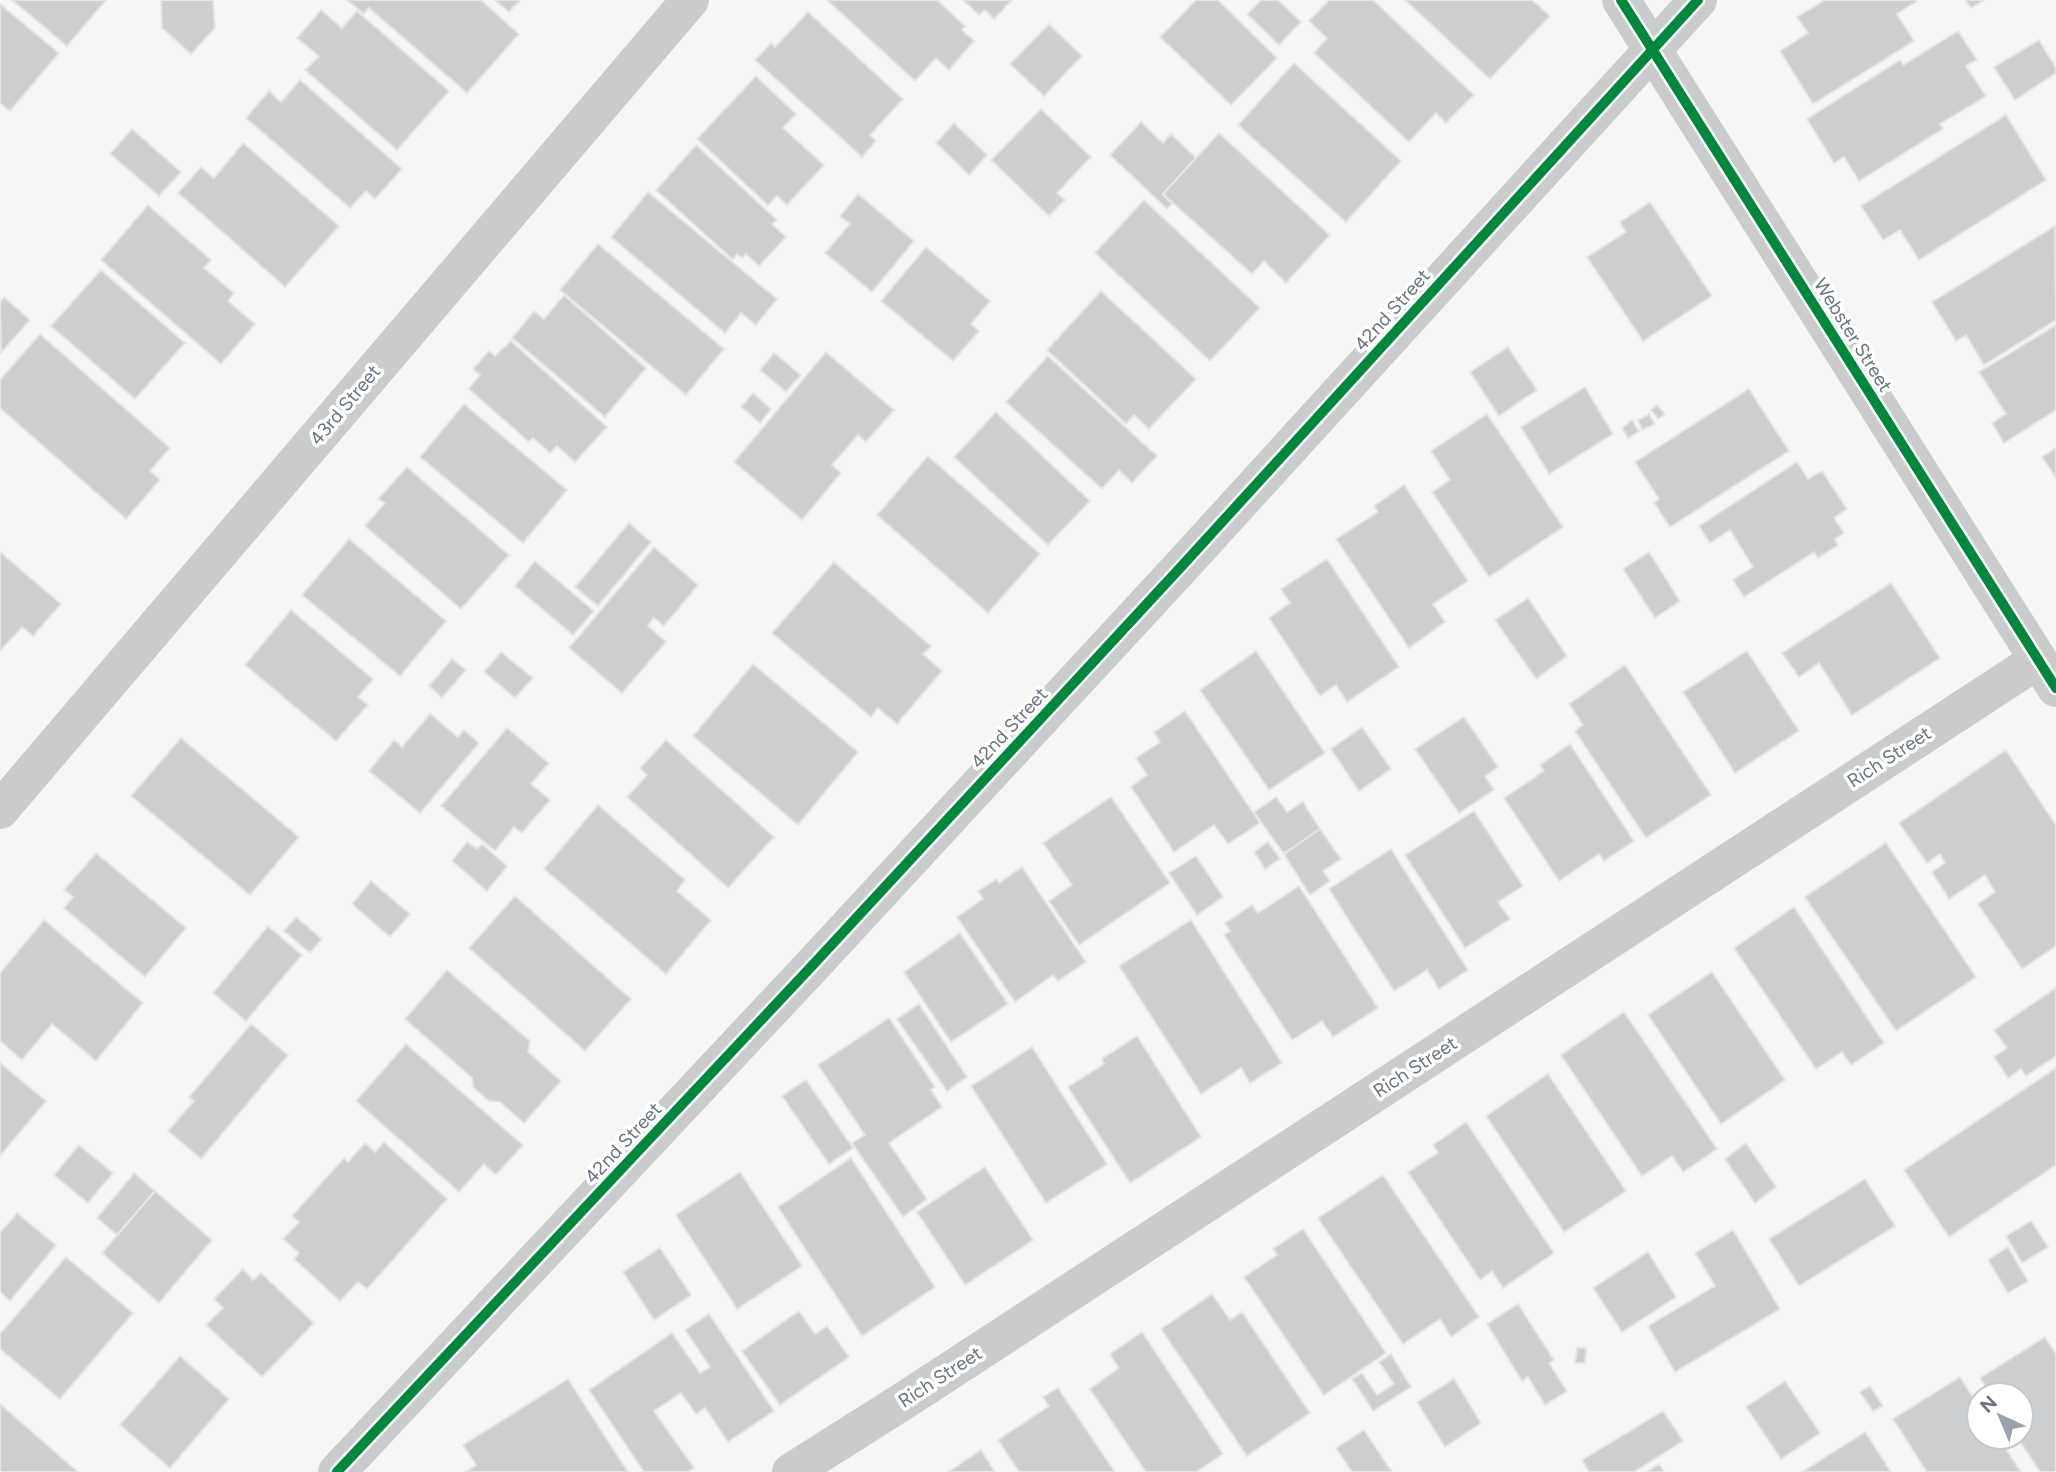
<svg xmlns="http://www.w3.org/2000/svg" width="2056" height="1472" viewBox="0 0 2056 1472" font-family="Figtree,sans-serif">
<rect width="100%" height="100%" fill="#f6f6f5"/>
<g fill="#cdcecf" stroke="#e5e5e4" stroke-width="2">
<polygon points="12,0 106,0 67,46"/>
<polygon points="161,0 213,0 215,28 191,54 162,28"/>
<polygon points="347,0 481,0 519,34 467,93 369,8 364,14"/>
<polygon points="495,0 520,0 509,12"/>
<polygon points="827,0 937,0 965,26 962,30 974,41 949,70 936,58 915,81"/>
<polygon points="963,0 1012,0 994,19 985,10 979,15"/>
<polygon points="1196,0 1218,0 1277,58 1231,105 1160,37"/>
<polygon points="1261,0 1278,0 1301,22 1279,45 1247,14"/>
<polygon points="1329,0 1373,0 1474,95 1446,123 1436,113 1409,142 1314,53 1327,38 1309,21"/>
<polygon points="1405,0 1532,0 1550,16 1490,79"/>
<polygon points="1825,0 1916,0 1917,1 1897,14 1914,41 1813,104 1780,51 1808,33 1797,17"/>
<polygon points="1965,0 1984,0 1971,8"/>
<polygon points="0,4 59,53 10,111 0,103"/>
<polygon points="321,10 342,28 357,11 449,91 397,150 305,70 319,56 297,38"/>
<polygon points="808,12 903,99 870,135 876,141 862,157 755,60 771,43 775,47"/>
<polygon points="1049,24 1082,56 1044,96 1010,64"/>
<polygon points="1958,31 1977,60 1966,66 1986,96 1940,124 1943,129 1859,181 1844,157 1834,163 1807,119 1900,60 1903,65"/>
<polygon points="2039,40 2056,68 2056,73 2015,100 1994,67"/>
<polygon points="1294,63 1401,161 1346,222 1238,125"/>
<polygon points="756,76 796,114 783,128 824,165 787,205 777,196 768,205 697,139"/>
<polygon points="300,80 402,169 375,199 366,191 350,208 246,118 269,91 281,102"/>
<polygon points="1041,109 1091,157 1057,193 1065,200 1049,216 991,160"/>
<polygon points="2006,115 2046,180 1919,260 1900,230 1883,240 1861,206"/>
<polygon points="1141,122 1163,143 1171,134 1196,158 1163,194 1172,204 1167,209 1110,155"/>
<polygon points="954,123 987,155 969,175 936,143"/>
<polygon points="132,129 181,172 159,196 110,154"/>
<polygon points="1219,133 1330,235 1286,283 1264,261 1252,274 1163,194"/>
<polygon points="243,143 339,226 285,287 178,193 201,167 214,178"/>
<polygon points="696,145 777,220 772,224 786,237 759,266 746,254 742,258 737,254 733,260 656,190"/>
<polygon points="648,192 777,299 756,325 741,313 725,333 611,237"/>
<polygon points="858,194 914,241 872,292 825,253 850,224 840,216"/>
<polygon points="1144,200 1260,308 1210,361 1095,253"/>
<polygon points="1650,202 1712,296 1643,341 1587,257 1626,232 1620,222"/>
<polygon points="148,205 211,260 204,268 234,293 228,301 255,324 221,364 101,260"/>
<polygon points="2055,226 2056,320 1984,365 1966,335 1956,341 1932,302"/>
<polygon points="598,244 724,349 686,395 560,290"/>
<polygon points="926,247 990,301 971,324 979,331 953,361 881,301"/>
<polygon points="101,270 185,343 135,399 51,326"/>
<polygon points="1101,291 1196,379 1149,429 1134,415 1126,424 1047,350"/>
<polygon points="564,295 646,368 605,417 512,338 534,311 544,319"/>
<polygon points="4,297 30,320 1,353 0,302"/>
<polygon points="2056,325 2056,410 2004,443 1992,423 2006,414 1979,372"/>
<polygon points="40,334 170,448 150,471 160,480 126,519 0,408 0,380"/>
<polygon points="511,341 607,427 575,462 557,446 550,453 533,438 529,442 469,389 480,375 473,369 489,351 495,356"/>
<polygon points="1508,347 1537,390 1499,416 1470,372"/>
<polygon points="826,352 894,410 866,442 858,435 832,465 841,473 802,520 734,462"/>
<polygon points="774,353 801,375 786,392 760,370"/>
<polygon points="1048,356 1157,456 1132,483 1119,470 1102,489 1006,402"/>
<polygon points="1585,387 1613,434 1549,474 1521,427"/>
<polygon points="1749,389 1789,451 1670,527 1654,503 1659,499 1635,462"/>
<polygon points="753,393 771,409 760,423 741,407"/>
<polygon points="464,404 567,490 523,543 420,457"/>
<polygon points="1657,405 1665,414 1658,419 1651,410"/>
<polygon points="996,412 1090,501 1048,545 954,457"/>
<polygon points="1487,414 1563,527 1489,577 1432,492 1450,480 1431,451"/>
<polygon points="1649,414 1655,424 1642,430 1638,420"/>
<polygon points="1632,420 1639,431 1628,438 1622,428"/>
<polygon points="2056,448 2056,478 2042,457"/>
<polygon points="928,456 1040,554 988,613 877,515"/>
<polygon points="1797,462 1808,479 1822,471 1847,509 1834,518 1844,533 1835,539 1838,545 1818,558 1814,552 1744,597 1733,580 1753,567 1730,530 1710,543 1699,526"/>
<polygon points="407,467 509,555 461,609 365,526 385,503 378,499"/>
<polygon points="1404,485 1468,581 1433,604 1445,622 1409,648 1336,539 1378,512 1374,506"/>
<polygon points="629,523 651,542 598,606 575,587"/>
<polygon points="349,539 446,621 400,676 302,595"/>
<polygon points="654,547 698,585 664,626 654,618 648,626 666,642 622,693 569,648"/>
<polygon points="0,552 61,604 33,636 22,627 0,651"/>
<polygon points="1649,552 1680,601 1655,618 1623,569"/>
<polygon points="1327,559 1399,667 1347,702 1336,685 1320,696 1269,618 1290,603 1281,589"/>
<polygon points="535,561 594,611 573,635 515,586"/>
<polygon points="834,562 931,646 923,654 942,671 897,724 878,708 871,717 772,633"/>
<polygon points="1891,583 1940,658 1852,715 1819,663 1799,677 1782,653"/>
<polygon points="1528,598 1567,656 1536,679 1495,620"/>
<polygon points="291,610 373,679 358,697 368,705 336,741 245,665"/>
<polygon points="1256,651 1325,753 1269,790 1200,690"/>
<polygon points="1747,651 1799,731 1735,773 1683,692"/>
<polygon points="501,652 533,678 515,698 484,672"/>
<polygon points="452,659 466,670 442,698 429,686"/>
<polygon points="753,664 858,752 798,825 693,736"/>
<polygon points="1625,665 1711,795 1646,838 1575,731 1583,725 1569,704"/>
<polygon points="1185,711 1260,823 1228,844 1214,825 1174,852 1131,787 1147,775 1136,758 1160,742 1154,732"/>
<polygon points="430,714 458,737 464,730 479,743 420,813 369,771 394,740 402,747"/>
<polygon points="1464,717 1498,767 1485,776 1494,790 1459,813 1415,749"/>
<polygon points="1362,727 1391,769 1359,791 1331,749"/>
<polygon points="507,728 549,763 531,784 550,800 522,833 514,827 495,851 441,806"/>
<polygon points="181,738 299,837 250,895 131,796"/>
<polygon points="666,740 774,837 728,888 627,797 647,775 640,768"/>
<polygon points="1570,744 1634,841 1604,861 1599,854 1559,881 1504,798 1544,771 1540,765"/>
<polygon points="2006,750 2056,825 2056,946 2022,969 1978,904 1995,892 1985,875 1949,899 1932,872 1945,863 1940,854 1927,863 1899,823"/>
<polygon points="1111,797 1170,883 1079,945 1049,901 1072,885 1043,843"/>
<polygon points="1276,797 1287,812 1303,802 1320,829 1284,854 1254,812"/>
<polygon points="598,805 685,880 677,891 711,920 666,974 544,869"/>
<polygon points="1474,811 1523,886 1498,902 1510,919 1465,948 1405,855"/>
<polygon points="1320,829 1341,859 1323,871 1330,881 1310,895 1284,854"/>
<polygon points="467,842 477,849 482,844 507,866 487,891 452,861"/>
<polygon points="1268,842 1280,859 1265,869 1254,852"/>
<polygon points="1886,843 1976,977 1896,1031 1805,897"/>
<polygon points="1391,849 1468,970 1439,989 1427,970 1394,991 1329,889"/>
<polygon points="96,853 186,928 145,977 64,908 73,897 64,890"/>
<polygon points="1196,856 1223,897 1197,915 1169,873"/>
<polygon points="1022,867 1086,962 1058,981 1053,975 1015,1002 957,917 983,899 978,891 997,879 999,883"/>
<polygon points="371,881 410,914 390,937 352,904"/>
<polygon points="1299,886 1378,1008 1333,1037 1322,1021 1292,1040 1224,935 1230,931 1225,923 1252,905 1258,913"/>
<polygon points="515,896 631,999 585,1051 469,948"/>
<polygon points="1794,907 1884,1043 1851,1065 1842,1052 1816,1069 1734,948"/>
<polygon points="296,917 322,939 310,953 284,931"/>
<polygon points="44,920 143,1003 96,1061 52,1024 22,1060 0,1041 0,973"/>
<polygon points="1191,920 1282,1063 1250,1083 1241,1068 1201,1094 1119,966"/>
<polygon points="268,926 302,955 246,1021 213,993"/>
<polygon points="960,933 1008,1004 951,1042 904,972"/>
<polygon points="447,970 530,1041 528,1052 561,1081 524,1123 500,1102 489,1101 473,1087 472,1078 405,1019"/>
<polygon points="1712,972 1785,1080 1721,1124 1648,1015"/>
<polygon points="2056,988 2056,1056 2026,1076 2021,1069 2008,1078 1994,1057 2007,1048 1994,1030"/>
<polygon points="919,1004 967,1077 947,1091 897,1019"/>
<polygon points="1624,1012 1717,1149 1683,1172 1672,1156 1642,1176 1561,1055"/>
<polygon points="889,1018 935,1087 931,1090 942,1107 889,1143 927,1199 903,1217 852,1143 865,1135 818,1065"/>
<polygon points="251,1024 288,1055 201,1159 168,1131 194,1101 189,1097"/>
<polygon points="1137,1036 1201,1137 1130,1183 1068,1087 1104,1064 1102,1059"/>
<polygon points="406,1044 523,1145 496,1175 484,1164 459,1192 356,1101"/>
<polygon points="1032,1047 1107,1164 1046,1203 971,1086"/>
<polygon points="0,1063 46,1101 0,1156"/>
<polygon points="2056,1068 2056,1165 1949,1237 1904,1170"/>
<polygon points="1548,1074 1626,1191 1564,1232 1486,1116"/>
<polygon points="806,1080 853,1148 829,1164 782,1096"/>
<polygon points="1466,1122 1554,1253 1503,1288 1492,1271 1480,1280 1408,1172 1438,1153 1433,1145"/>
<polygon points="384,1142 447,1199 367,1289 358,1282 340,1301 294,1259 299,1253 283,1239 299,1222 292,1216 344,1158 348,1162 365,1143 375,1152"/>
<polygon points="1746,1143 1776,1187 1755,1203 1725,1159"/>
<polygon points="79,1145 113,1173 88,1203 54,1175"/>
<polygon points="851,1158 935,1287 862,1336 778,1207"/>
<polygon points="985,1167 1033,1240 965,1285 917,1212"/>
<polygon points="740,1172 802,1266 737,1309 676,1215"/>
<polygon points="134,1173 155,1191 117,1235 97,1218"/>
<polygon points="1383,1175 1479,1317 1451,1337 1440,1319 1403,1344 1318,1218"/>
<polygon points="1865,1179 1895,1226 1799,1286 1769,1239"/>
<polygon points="155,1191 212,1240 159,1303 102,1253"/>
<polygon points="17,1213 56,1245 10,1301 0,1292 0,1233"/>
<polygon points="2031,1221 2048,1247 2022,1263 2006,1236"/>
<polygon points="1303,1229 1386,1353 1324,1395 1244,1277 1277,1255 1273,1249"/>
<polygon points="1733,1230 1780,1309 1675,1372 1648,1326 1715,1286 1695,1253"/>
<polygon points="2008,1247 2028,1281 2008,1293 1988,1260"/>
<polygon points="660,1248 691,1295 654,1320 623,1272"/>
<polygon points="1648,1252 1676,1297 1622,1332 1593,1288"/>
<polygon points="66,1257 133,1313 60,1399 0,1349 0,1334"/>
<polygon points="243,1269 253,1280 261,1273 314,1323 262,1377 206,1325 223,1308 214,1299"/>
<polygon points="1212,1294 1230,1320 1242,1312 1310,1413 1247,1456 1161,1329"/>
<polygon points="1518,1304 1554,1360 1549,1363 1567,1391 1545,1405 1528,1377 1522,1381 1487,1324"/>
<polygon points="799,1311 815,1334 827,1326 849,1357 780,1405 742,1351"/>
<polygon points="709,1314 774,1411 728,1442 705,1408 696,1414 681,1393 654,1411 694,1468 688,1472 644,1472 589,1390 672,1333 700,1373 710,1367 685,1330"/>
<polygon points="1142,1332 1223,1454 1196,1472 1146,1472 1090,1389 1119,1368 1110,1354"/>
<polygon points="2045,1337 2056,1354 2056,1472 2040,1472 2017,1437 2021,1437 2021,1395 1991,1395 1980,1378"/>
<polygon points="1577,1348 1586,1348 1585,1363 1575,1363"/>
<polygon points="1391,1354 1411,1387 1373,1411 1352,1379 1362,1373 1377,1395 1394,1384 1379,1362"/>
<polygon points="180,1356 229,1399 170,1468 120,1425"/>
<polygon points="1960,1377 1979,1407 1979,1437 1998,1437 2021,1472 1927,1472 1893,1419"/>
<polygon points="568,1379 628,1472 466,1472 476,1465 463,1445"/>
<polygon points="1454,1379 1481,1423 1445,1447 1417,1402"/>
<polygon points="1785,1381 1820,1433 1781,1459 1746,1407"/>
<polygon points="1870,1386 1883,1406 1873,1411 1860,1392"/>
<polygon points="1058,1388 1115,1472 1019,1472 998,1440 1049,1406 1043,1397"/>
<polygon points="0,1404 78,1472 0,1472"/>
<polygon points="1663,1411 1683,1441 1634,1472 1589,1472 1582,1460"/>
<polygon points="1364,1430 1392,1472 1352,1472 1336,1448"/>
<polygon points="1865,1432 1891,1472 1802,1472"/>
<polygon points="981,1450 995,1472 948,1472"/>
<polygon points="1659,1464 1664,1472 1647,1472"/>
</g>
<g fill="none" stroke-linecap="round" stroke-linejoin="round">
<g stroke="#cacccc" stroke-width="38">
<polyline points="1621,0 2056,688"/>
<polyline points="0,810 690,0"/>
<polyline points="337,1472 810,968 1180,568 1698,0"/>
<polyline points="791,1472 905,1400 2038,660"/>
</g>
<defs>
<g id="cycleway">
<polyline points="1621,0 2056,688"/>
<polyline points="337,1472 810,968 1180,568 1698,0"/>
</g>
</defs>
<use href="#cycleway" stroke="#fff" stroke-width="15"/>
<use href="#cycleway" stroke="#00873e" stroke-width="10"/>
</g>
<g text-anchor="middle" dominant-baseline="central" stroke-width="7" stroke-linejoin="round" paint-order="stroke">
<g font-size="19" fill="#687683" stroke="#fff">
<text transform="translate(1392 310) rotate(-48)">42nd Street</text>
<text transform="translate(1853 335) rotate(58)">Webster Street</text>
<text transform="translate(345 405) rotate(-50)">43rd Street</text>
<text transform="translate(1009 728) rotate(-47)">42nd Street</text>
<text transform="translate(1889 757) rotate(-33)">Rich Street</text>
<text transform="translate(1415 1067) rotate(-33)">Rich Street</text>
<text transform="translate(623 1143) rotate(-47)">42nd Street</text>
<text transform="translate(940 1377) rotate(-33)">Rich Street</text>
</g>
</g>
<g transform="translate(2000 1416) rotate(316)"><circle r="33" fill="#ffffff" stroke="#c3c8cd" stroke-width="2"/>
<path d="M0-5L12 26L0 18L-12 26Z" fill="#9aa3ab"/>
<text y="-10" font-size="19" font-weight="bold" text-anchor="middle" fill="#687683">N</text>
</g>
</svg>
